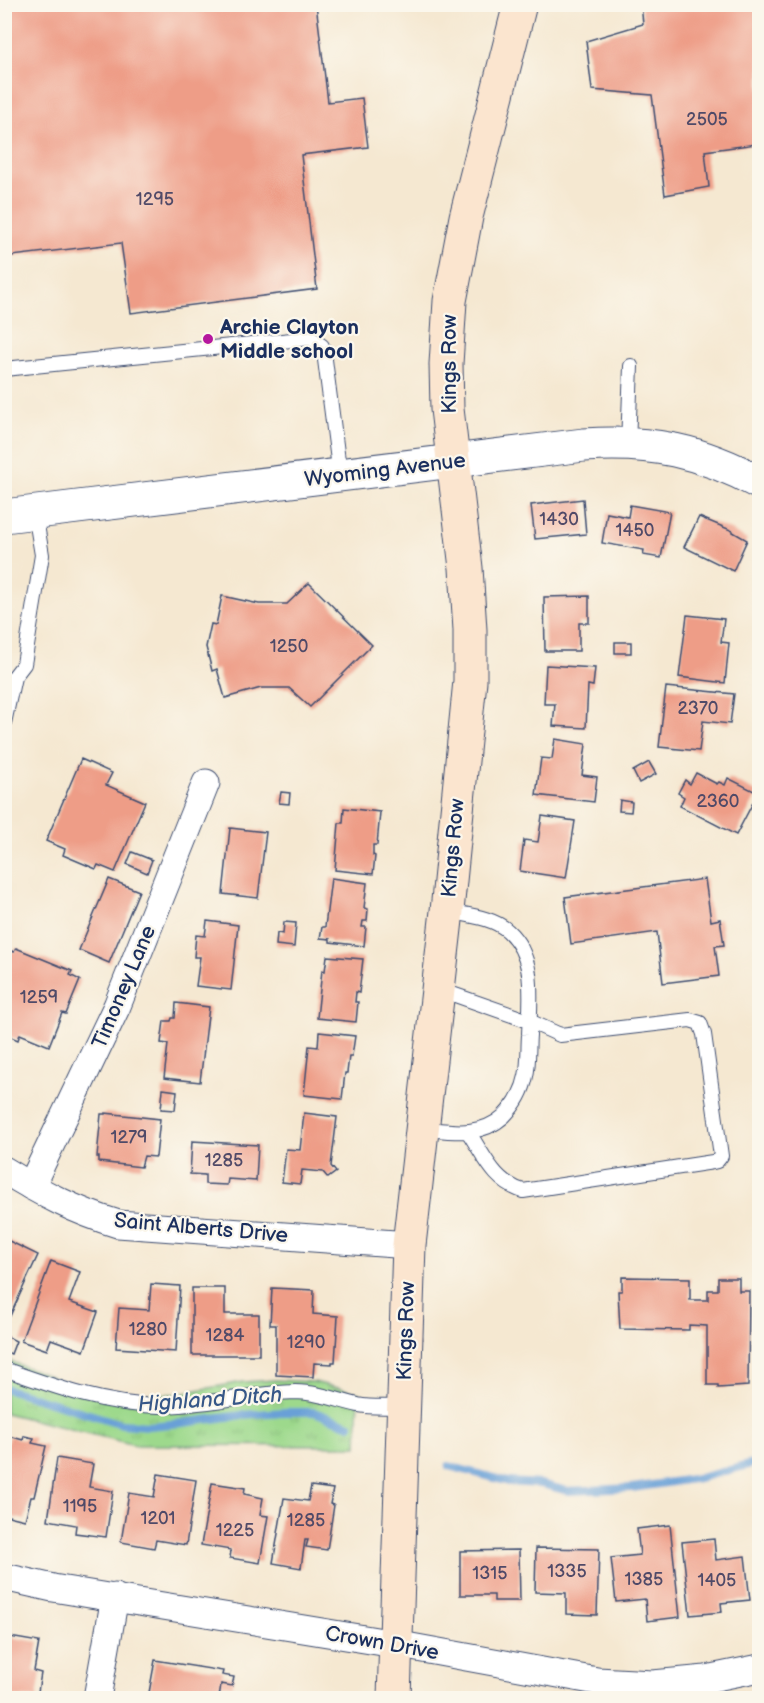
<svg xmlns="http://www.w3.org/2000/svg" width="764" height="1703" viewBox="0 0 764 1703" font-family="'Balsamiq Sans',sans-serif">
<defs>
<pattern id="grass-tufts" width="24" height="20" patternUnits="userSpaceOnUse" patternTransform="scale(1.5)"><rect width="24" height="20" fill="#9dd98c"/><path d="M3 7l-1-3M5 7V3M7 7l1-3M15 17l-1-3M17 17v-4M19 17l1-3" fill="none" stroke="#87bb7b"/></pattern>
</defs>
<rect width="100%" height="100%" fill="#fbf7ec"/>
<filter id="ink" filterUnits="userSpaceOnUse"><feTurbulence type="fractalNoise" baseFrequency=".0167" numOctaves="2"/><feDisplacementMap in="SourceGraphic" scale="12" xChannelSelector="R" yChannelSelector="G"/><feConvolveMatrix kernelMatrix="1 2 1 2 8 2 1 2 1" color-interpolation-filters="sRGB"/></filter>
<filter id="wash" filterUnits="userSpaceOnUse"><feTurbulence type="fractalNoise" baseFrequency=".008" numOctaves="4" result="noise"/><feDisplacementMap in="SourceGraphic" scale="24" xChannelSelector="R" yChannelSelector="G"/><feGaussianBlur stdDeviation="1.35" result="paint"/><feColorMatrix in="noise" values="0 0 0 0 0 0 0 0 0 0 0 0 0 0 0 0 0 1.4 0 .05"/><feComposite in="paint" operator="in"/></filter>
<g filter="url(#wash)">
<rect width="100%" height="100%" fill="#f5e8d1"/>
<polygon fill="url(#grass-tufts)" stroke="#5c8475" stroke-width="1.5" points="4,1359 74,1385 129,1394 174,1394 243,1382 275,1380 314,1382 359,1393 357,1446 135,1445 5,1413"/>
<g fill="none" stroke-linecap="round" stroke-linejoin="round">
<g stroke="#69a0d7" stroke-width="8">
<polyline points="4,1388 122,1424 148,1426 183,1423 242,1415 284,1412 314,1412 350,1425"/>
<polyline points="449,1466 509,1482 541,1484 568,1491 632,1488 699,1478 760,1462"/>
</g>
</g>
<g id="blocks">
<g fill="#ee9d87">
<polygon points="4,4 316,4 328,102 362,98 368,147 301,155 317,289 131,313 121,243 4,257"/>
<polygon points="641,4 760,4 760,158 758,158 756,144 705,151 709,187 665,195 652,95 592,90 586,41 643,24"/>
<polygon points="583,499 586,534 535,539 531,505"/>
<polygon points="630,505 670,512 661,558 643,555 644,550 602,543 607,513 628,517"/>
<polygon points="699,517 733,531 733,532 747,540 733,571 684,547"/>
<polygon points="309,583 372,645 310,707 289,688 261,688 225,698 217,669 212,671 206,647 211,624 216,625 222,596 259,604 287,604"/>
<polygon points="589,596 589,623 579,623 579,651 545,651 544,597"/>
<polygon points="687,615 724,619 721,642 729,643 725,683 679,677"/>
<rect x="615" y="642" width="16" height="11"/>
<polygon points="546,665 595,668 593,686 588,685 586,728 553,726 555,704 544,704"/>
<polygon points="666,687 734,694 730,724 703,721 699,751 659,747"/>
<polygon points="555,739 586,744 582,775 597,777 594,802 536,795 541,758 552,759"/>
<polygon points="81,759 112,773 106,785 145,802 115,872 98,865 96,869 63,855 65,849 46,841"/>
<polygon points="649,762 656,774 639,783 633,771"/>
<polygon points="696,773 717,784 719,782 725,785 728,778 758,793 736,835 680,806 684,797 678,793 685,780 690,784"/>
<polygon points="281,792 290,793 289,804 279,803"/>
<polygon points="620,800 632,802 631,812 619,811"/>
<polygon points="344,808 380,812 377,845 373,845 373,855 375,856 373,874 335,870 339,823 343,823"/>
<polygon points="542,816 575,821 566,878 520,871 524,840 538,842"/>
<polygon points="230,828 266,832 258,898 223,894"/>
<polygon points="132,852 152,860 147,873 127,864"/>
<polygon points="331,878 367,883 364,908 368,909 367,921 363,921 362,927 366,927 364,946 330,942 330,939 320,938 322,927 325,927"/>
<polygon points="109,879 139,891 109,963 79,950"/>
<polygon points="705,879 711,921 720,919 724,945 715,946 719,976 663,983 657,932 571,944 565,897"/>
<polygon points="207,921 238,925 231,990 196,986 200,957 194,957 196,935 205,936"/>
<polygon points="284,922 296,923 294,947 276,945 277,933 283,934"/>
<polygon points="4,948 14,952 16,948 72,971 70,975 80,980 66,1014 62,1013 49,1046 20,1034 18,1040 4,1034"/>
<polygon points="327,956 363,959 359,993 356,992 355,1002 358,1002 356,1022 317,1018 322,970 325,971"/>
<polygon points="176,1003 209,1007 200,1082 164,1078 168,1044 161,1043 164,1021 171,1021 172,1018 175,1018"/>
<polygon points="319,1032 355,1036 352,1056 349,1056 347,1073 345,1073 342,1099 304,1095 309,1046 318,1047"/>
<polygon points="163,1089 177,1091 175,1110 161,1109"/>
<polygon points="105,1113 160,1119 156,1157 144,1156 141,1167 99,1162 99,1157 97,1157 101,1114 105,1114"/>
<polygon points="304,1113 337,1117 331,1166 336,1172 328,1178 323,1172 302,1170 300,1184 282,1182 286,1149 300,1150"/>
<polygon points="192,1141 258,1145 256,1181 228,1179 227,1185 205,1184 205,1175 190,1174"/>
<polygon points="7,1240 38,1255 10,1316 4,1313 4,1245"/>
<polygon points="51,1261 80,1272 69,1302 98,1312 84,1351 51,1339 47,1350 21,1341"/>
<polygon points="622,1277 690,1278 690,1300 708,1300 708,1290 718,1290 718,1278 739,1278 739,1291 749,1291 748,1386 718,1388 718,1385 707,1385 707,1326 689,1325 689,1330 620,1329 618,1291 622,1291"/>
<polygon points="151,1284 180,1286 176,1352 116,1348 119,1308 149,1310"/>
<polygon points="192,1288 225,1288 225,1314 259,1314 259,1355 192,1355"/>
<polygon points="272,1288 314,1290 313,1314 338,1316 335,1362 332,1362 332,1364 314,1363 313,1377 276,1375 276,1325 270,1325"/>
<polygon points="8,1337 16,1341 11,1354 4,1351"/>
<polygon points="9,1436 23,1440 24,1436 34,1438 32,1443 46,1446 34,1497 31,1497 25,1520 4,1515 4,1456"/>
<polygon points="57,1458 93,1464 89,1487 113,1491 106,1537 75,1533 76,1525 48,1520"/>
<polygon points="158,1474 196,1480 186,1545 156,1540 154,1548 121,1542 129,1493 154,1497"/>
<polygon points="212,1483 245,1488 244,1494 263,1498 260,1515 268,1516 260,1563 230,1558 231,1550 201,1545"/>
<polygon points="311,1486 333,1489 330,1504 334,1505 327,1550 306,1547 308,1540 305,1540 301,1568 273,1563 284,1498 308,1501"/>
<polygon points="670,1525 680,1617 647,1621 645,1599 616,1602 611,1558 640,1555 637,1529"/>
<polygon points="714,1539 716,1560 745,1556 750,1600 721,1603 722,1612 690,1615 682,1542"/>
<polygon points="536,1548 599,1549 597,1615 566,1614 566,1593 535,1592"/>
<polygon points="519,1550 520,1601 494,1601 494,1595 460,1595 460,1551"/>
<polygon points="4,1636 39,1642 34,1671 41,1673 37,1698 4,1697"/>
<polygon points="155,1660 223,1671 222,1675 234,1677 232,1686 221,1684 219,1698 148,1698"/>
</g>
</g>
</g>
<g filter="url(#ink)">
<use href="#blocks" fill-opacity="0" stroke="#3c4b6f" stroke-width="1.5"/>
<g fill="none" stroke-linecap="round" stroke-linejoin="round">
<defs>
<g id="service">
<polyline points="4,369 311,338 322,346 324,352 340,476"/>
<polyline points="628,444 631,366"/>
<polyline points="4,723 14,677 24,664 42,555 35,513"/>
<path d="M 438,989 L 529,1021 L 560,1035 L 690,1020 L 700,1023 L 704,1034 L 721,1156 L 717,1161 L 713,1162 L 523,1191 C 494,1182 485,1157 469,1133"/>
<path d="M 421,1128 C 450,1131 480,1138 504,1116 C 515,1105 523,1091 526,1076 C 529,1063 528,1048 529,1035 C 530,1000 537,958 508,931 C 493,917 466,915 448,911"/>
<path d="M 4,1369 C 55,1387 105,1405 159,1406 C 205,1406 250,1393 295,1392 C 317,1392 337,1400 358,1405 C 372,1408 389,1406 403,1407"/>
</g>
<g id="minor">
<path d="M 4,1170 C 43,1194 75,1211 118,1224 L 409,1245"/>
<polyline points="31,1186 117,1006 206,783"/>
<polyline points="4,1577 53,1588 395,1644 597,1681 653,1684 706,1679 760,1668"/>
<polyline points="97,1698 115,1597"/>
</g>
<path id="tertiary" d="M 4,516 L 584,445 C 650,440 702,451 760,483"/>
<polyline id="secondary" points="394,1698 409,1245 447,911 470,681 470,630 466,568 447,409 446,364 450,301 466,217 520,4"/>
</defs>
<use href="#service" stroke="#3c4b6f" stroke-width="16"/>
<use href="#minor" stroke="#3c4b6f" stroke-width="29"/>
<use href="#tertiary" stroke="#3c4b6f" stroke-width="35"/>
<use href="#secondary" stroke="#3c4b6f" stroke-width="35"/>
<use href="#service" stroke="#fff" stroke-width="14"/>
<use href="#minor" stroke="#fff" stroke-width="27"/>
<use href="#tertiary" stroke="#fff" stroke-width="33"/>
<use href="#secondary" stroke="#fbe5cf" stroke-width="33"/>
</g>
</g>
<circle fill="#b5179e" stroke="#fbf7ec" stroke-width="2" cx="208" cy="339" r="6"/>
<g text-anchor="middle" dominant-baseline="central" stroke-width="4.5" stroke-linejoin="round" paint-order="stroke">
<g font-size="18" fill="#504a68">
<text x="707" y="119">2505</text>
<text x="155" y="199">1295</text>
<text x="559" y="519">1430</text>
<text x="635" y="530">1450</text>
<text x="289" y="646">1250</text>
<text x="698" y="708">2370</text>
<text x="718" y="801">2360</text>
<text x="39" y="997">1259</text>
<text x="129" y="1137">1279</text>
<text x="224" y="1160">1285</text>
<text x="148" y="1329">1280</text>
<text x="225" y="1335">1284</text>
<text x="306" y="1342">1290</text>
<text x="80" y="1506">1195</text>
<text x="158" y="1518">1201</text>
<text x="306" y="1520">1285</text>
<text x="235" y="1530">1225</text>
<text x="567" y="1571">1335</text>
<text x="490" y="1573">1315</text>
<text x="644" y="1579">1385</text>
<text x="717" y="1580">1405</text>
</g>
<g font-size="21" font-weight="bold" fill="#1b2f5e" stroke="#fbf7ec" text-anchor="start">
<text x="220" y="327">Archie Clayton<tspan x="220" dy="24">Middle school</tspan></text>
</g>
<g font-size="21" fill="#1b2f5e" stroke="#fbf7ec">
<text transform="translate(449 364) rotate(-90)">Kings Row</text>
<text transform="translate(385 470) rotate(-7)">Wyoming Avenue</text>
<text transform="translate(453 848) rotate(-85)">Kings Row</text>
<text transform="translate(124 987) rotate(-67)">Timoney Lane</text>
<text transform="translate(201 1228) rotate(5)">Saint Alberts Drive</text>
<text transform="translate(406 1331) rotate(-88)">Kings Row</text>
<text transform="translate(382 1643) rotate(10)">Crown Drive</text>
</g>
<g font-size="22" font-style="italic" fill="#365788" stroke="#fbf7ec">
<text transform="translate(210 1400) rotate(-4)">Highland Ditch</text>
</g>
</g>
<rect width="764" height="1703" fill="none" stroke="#fbf7ec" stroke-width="24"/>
</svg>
